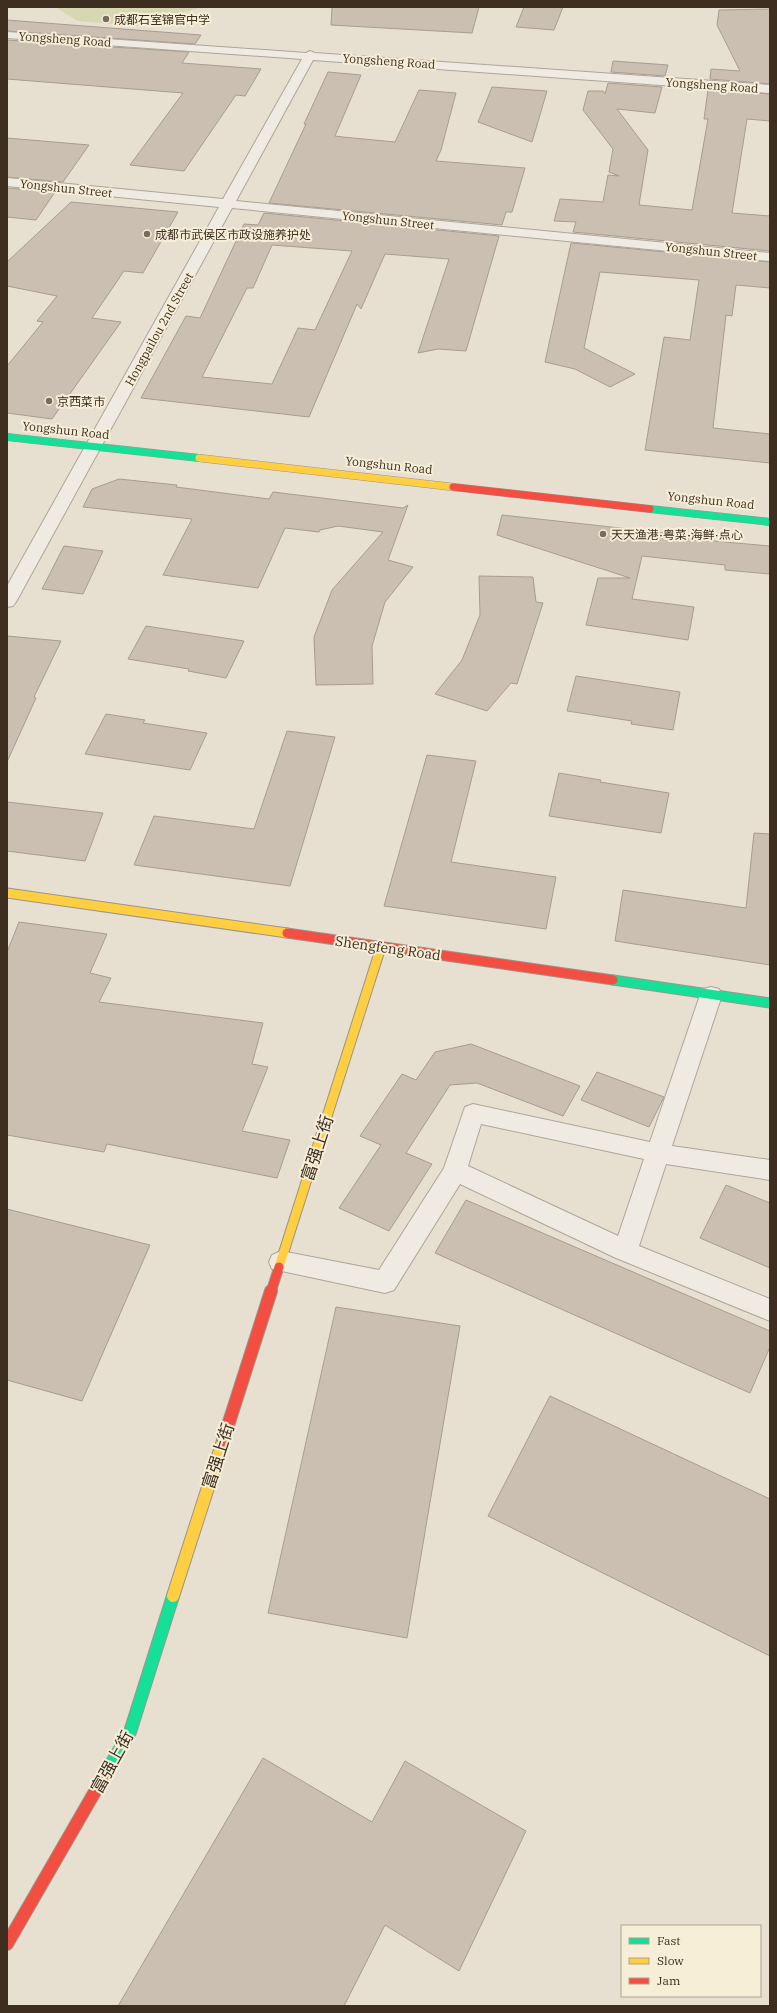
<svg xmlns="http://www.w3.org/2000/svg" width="777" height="2013" viewBox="0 0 777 2013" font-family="'IBM Plex Serif','Noto Sans SC',serif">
<rect width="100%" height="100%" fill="#e7e0d1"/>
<polygon fill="#d6d7b3" points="55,7 202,7 136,26 78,21"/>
<g fill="#cbbfb2" stroke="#a89c90" fill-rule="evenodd">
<polygon points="332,7 479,7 472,33 331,25"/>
<polygon points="524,7 563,7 554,30 516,27"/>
<polygon points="770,9 770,84 710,79 711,69 740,71 717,25 719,10"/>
<polygon points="7,20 45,23 201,35 195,44 7,31"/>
<polygon points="7,40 189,52 182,63 261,69 245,96 236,95 184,171 130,165 183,93 7,79"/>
<polygon points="613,61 668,65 665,76 611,72"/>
<polygon points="328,72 361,75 335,136 343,137 395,142 419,90 456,93 441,150 436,161 525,168 512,212 506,212 502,225 269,203 306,124 304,124"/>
<polygon points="608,83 662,87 655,113 617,109 648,150 639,205 692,210 708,119 704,119 708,90 770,94 770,121 747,119 732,213 770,216 770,251 573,232 576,222 554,221 560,199 603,202 608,175 619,176 609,172 613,149 583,110 588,91 603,91 605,94"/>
<polygon points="492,87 547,91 532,142 478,122"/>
<polygon points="7,138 89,145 63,182 7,177"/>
<polygon points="7,188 55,192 36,220 7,217"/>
<polygon points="71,202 178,212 143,273 124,271 92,318 121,322 52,419 7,413 7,366 43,322 37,321 57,296 7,286 7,262"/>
<path d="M 264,213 L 499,236 L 466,351 L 438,349 L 418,353 L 449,259 L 385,254 L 361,309 L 357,304 L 309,417 L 141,398 L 186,316 L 200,318 L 244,224 L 258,225 ZM 272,245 L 352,251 L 315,330 L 298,328 L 272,384 L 202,377 L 247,288 L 253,288 Z"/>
<polygon points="571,243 770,262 770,288 736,285 732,316 726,315 713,428 770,434 770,463 645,450 664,337 690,340 699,280 600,272 584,348 635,374 610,387 575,369 545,362"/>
<polygon points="119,479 177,485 176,487 269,499 273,492 403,508 408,505 388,560 413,567 385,602 372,646 373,684 316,685 314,637 332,590 383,532 338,526 320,530 319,532 285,528 258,588 163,575 192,519 83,507 92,489"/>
<polygon points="502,515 702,537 702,540 770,546 770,574 725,570 725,565 642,556 632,599 694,607 688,640 586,625 598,578 630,578 497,535"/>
<polygon points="64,546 103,551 83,594 42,589"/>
<polygon points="479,576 533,577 536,602 543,603 517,684 511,683 487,711 435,694 462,660 480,615"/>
<polygon points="146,626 244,641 226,678 188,671 189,669 128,659"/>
<polygon points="7,636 61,641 34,697 36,698 7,762"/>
<polygon points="576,676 680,692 673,730 631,724 632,721 567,711"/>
<polygon points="106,714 145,720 143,723 207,733 190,770 85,754"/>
<polygon points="287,731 335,737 290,886 134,865 154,816 254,829"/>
<polygon points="427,755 476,761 451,862 556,877 546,929 384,906"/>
<polygon points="559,773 601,780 600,782 669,793 661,833 549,816"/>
<polygon points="7,802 103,813 85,861 7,851"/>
<polygon points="754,833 770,834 770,965 615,941 623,890 746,908"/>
<polygon points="19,922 107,934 90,973 111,978 99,1002 263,1023 252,1064 268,1067 242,1131 290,1140 277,1178 107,1144 104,1152 7,1135 7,952"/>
<polygon points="471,1044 580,1086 563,1116 477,1083 450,1085 406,1153 432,1164 389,1231 339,1208 381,1145 360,1136 402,1074 416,1080 435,1052"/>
<polygon points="597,1072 664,1097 649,1127 581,1100"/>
<polygon points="726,1185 770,1203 770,1268 700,1238"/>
<polygon points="466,1200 770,1331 770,1347 750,1393 435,1253"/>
<polygon points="7,1209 150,1245 82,1401 7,1380"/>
<polygon points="336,1307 460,1326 407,1638 268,1613"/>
<polygon points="550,1396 770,1499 770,1656 488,1516"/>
<polygon points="263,1758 372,1822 405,1761 526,1831 459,1971 385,1925 344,2006 118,2006"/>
</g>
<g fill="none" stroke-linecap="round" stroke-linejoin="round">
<defs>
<g id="street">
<polygon points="7,32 306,53 310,51 315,53 770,85 770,93 313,60 236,201 770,253 770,261 232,208 16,602 13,606 7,607 7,586 219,207 7,186 7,178 223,199 302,59 7,38"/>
<path d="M 711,987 L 719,989 L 722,995 L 672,1146 L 770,1160 L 770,1180 L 666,1164 L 639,1246 L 770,1299 L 770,1321 L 616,1258 L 460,1184 L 394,1290 L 385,1293 L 272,1269 L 269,1262 L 272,1255 L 281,1251 L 379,1270 L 444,1168 L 465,1107 L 473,1104 L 650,1142 L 700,995 L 703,989 ZM 481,1124 L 644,1159 L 618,1236 L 468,1166 Z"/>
</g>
<g id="fast-far2">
<polyline points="7,437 199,458"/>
<polyline points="650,509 770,522"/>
</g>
<polyline id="fast-far1" points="613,980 770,1003"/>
<polyline id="fast" points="104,1776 130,1732 173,1596"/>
<polyline id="slow-far2" points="199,458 453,487"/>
<g id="slow-far1">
<polyline points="7,893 287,933"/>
<polyline points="279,1267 381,947"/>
</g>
<polyline id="slow" points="173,1596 223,1441"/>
<polyline id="jam-far2" points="453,487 650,509"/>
<g id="jam-far1">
<polyline points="287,933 613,980"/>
<polyline points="271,1292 279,1267"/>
</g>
<g id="jam">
<polyline points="223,1441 271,1291"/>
<polyline points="7,1944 104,1776"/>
</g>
</defs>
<use href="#street" stroke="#ada599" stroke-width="2"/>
<use href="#fast-far2" stroke="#9c958a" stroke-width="8"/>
<use href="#fast-far1" stroke="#9c958a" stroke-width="11"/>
<use href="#fast" stroke="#9c958a" stroke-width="14"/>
<use href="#slow-far2" stroke="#9c958a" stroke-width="8"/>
<use href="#slow-far1" stroke="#9c958a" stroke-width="11"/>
<use href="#slow" stroke="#9c958a" stroke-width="14"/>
<use href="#jam-far2" stroke="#9c958a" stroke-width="8"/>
<use href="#jam-far1" stroke="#9c958a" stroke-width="11"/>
<use href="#jam" stroke="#9c958a" stroke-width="14"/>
<use href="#street" fill="#efebe3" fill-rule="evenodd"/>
<use href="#fast-far2" stroke="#16e098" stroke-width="7"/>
<use href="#fast-far1" stroke="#16e098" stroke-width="9"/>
<use href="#fast" stroke="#16e098" stroke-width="12"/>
<use href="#slow-far2" stroke="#ffcf43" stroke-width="7"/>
<use href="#slow-far1" stroke="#ffcf43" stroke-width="9"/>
<use href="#slow" stroke="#ffcf43" stroke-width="12"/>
<use href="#jam-far2" stroke="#f24e42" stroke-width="7"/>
<use href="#jam-far1" stroke="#f24e42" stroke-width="9"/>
<use href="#jam" stroke="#f24e42" stroke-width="12"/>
</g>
<g fill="#786c5e" stroke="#f7eed8" stroke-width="1.5">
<circle cx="106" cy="19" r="4"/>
<circle cx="147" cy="234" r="4"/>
<circle cx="49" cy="401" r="4"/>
<circle cx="603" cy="534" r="4"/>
</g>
<g text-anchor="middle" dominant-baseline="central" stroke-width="4" stroke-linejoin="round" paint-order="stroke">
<g font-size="12" fill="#3d2e20" stroke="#f7eed8" text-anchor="start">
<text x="114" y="19">成都石室锦官中学</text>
<text x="155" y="234">成都市武侯区市政设施养护处</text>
<text x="57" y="401">京西菜市</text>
<text x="611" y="534">天天渔港·粤菜·海鲜·点心</text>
</g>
<g font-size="12" fill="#3d2e20" stroke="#f7eed8">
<text transform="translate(65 39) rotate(4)">Yongsheng Road</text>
<text transform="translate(389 61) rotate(4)">Yongsheng Road</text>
<text transform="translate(712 85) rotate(4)">Yongsheng Road</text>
<text transform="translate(66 188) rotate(6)">Yongshun Street</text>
<text transform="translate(388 220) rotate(6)">Yongshun Street</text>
<text transform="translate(711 251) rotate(6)">Yongshun Street</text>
<text transform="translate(159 329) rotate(-61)">Hongpailou 2nd Street</text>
<text transform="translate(66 430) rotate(6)">Yongshun Road</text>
<text transform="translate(389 465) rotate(6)">Yongshun Road</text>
<text transform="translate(711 500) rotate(6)">Yongshun Road</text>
</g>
<g font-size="14" fill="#3d2e20" stroke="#f7eed8">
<text transform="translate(388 948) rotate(8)">Shengfeng Road</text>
</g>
<g font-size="17" fill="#3d2e20" stroke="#f7eed8">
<text transform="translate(317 1148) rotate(-72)">富强上街</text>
<text transform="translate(218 1456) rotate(-72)">富强上街</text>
<text transform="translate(112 1762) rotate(-61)">富强上街</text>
</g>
</g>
<rect width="777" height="2013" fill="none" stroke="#3d2e20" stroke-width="16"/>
<rect x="621" y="1925" width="140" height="72" fill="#f7eed8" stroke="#ada18e"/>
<rect x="629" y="1938" width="20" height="6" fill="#16e098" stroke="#ada18e"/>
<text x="657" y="1945" font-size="12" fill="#3d2e20">Fast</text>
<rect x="629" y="1958" width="20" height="6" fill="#ffcf43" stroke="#ada18e"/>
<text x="657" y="1965" font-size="12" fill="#3d2e20">Slow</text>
<rect x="629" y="1978" width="20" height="6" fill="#f24e42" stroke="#ada18e"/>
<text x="657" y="1985" font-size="12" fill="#3d2e20">Jam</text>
</svg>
